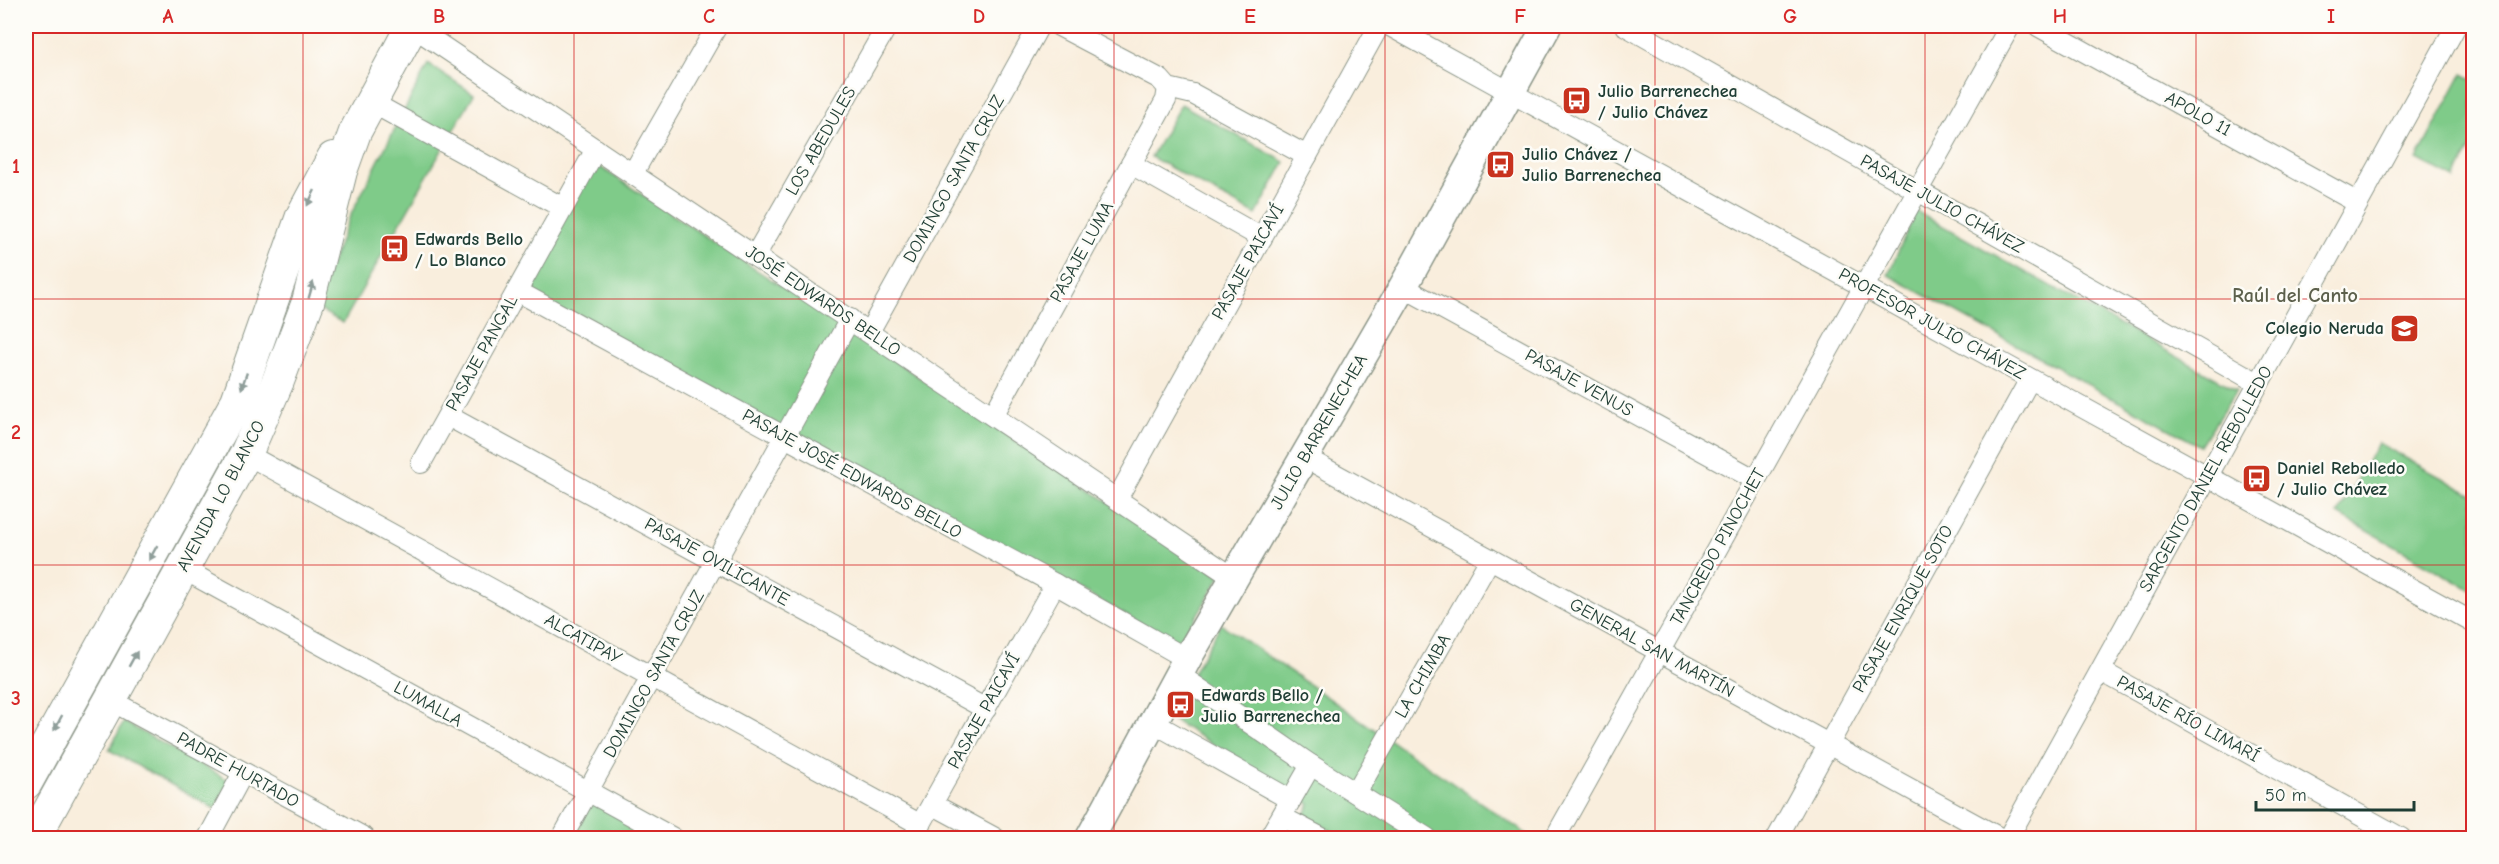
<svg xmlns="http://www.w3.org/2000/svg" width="2499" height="864" viewBox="0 0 2499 864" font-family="'Comic Neue',sans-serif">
<rect width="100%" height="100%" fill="#fdfcf7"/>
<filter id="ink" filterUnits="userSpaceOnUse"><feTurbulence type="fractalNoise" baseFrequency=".0167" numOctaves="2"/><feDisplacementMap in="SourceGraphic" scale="12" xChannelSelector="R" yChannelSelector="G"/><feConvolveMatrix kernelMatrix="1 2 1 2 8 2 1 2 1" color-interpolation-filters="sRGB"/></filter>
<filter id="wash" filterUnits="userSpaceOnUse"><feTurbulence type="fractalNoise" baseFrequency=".008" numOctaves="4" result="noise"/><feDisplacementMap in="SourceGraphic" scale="24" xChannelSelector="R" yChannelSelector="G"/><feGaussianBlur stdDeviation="1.35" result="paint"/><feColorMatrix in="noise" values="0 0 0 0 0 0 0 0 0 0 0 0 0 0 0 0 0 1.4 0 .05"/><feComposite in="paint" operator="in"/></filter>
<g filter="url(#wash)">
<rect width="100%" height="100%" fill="#f9eedd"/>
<g fill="#7fcb89" stroke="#4f845e" stroke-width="1.5">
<polygon points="428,64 474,94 343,323 314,307 348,220"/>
<polygon points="2462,74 2473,80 2473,143 2455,179 2417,159"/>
<polygon points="1181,104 1285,162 1256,215 1151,157"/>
<polygon points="594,163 1221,576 1185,635 1174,641 523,291"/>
<polygon points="1916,211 2237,390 2200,446 1888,275"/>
<polygon points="2378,443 2473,495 2473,591 2338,514"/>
<polygon points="1221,624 1532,838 1344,838 1304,816 1310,804 1168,717"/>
<polygon points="124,722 230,781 215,809 109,750"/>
<polygon points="593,800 661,838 572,838"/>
</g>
</g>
<g filter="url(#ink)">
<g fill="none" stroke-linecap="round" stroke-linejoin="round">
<defs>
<g id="street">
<polyline points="412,26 1234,578"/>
<polyline points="1059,26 1160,79 1168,88 1193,94 1307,156"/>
<polyline points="1390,26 2474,623"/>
<polyline points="1626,26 2258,383"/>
<polyline points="2038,26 2358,203"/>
<polyline points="371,102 563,208"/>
<polyline points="1131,164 1262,238"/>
<polyline points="633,173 717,26"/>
<polyline points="755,256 887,26"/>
<polyline points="1403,287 1756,480"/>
<polyline points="517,291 1055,584 1187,659"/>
<polyline points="869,332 1039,26"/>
<polyline points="448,416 986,709"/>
<polyline points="993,416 1166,100 1168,88"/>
<polyline points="246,454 921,825"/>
<polyline points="1304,457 2000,838"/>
<polyline points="421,463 596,149"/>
<polyline points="1117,499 1379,26"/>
<polyline points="183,569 673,838"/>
<polyline points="2101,671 2401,838"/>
<polyline points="1178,674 1311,765 1427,838"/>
<polyline points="110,700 365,838"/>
<polyline points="1152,722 1291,800"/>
<polyline points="1356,793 1490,559"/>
<polyline points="932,804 995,838"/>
<polyline points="1282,817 1322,838"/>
<polyline points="208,838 243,773"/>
<polyline points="562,838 850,319"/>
<polyline points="913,838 1055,584"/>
<polyline points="1269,838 1311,765"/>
<polyline points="1555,838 2010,26"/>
<polyline points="1777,838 2030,379"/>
<polyline points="2008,838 2456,26"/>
</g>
<polyline id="secondary" points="1090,838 1187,659 1403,287 1547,26"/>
<g id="primary">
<polyline points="26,783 237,401 302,216 333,158"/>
<polyline points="34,838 246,454 278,381 308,302 341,171 355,132 412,26"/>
</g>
</defs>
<use href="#street" stroke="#8c9688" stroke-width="22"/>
<use href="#secondary" stroke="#8c9688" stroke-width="31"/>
<use href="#primary" stroke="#8c9688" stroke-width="34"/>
<use href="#street" stroke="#fff" stroke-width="20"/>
<use href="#secondary" stroke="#fff" stroke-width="28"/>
<use href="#primary" stroke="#fff" stroke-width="32"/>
</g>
<defs><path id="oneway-solid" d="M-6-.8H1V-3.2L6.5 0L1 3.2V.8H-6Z" transform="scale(1.5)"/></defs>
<g fill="#8f9e9a">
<use href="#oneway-solid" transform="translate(311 198) rotate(116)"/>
<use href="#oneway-solid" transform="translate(311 290) rotate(-74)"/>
<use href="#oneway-solid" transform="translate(244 381) rotate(109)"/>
<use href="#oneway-solid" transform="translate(153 553) rotate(119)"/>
<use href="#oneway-solid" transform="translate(133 659) rotate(-61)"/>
<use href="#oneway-solid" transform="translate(58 723) rotate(118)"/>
</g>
</g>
<path fill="none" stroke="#d62828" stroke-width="1.5" stroke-opacity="0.55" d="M 303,26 L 303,838M 574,26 L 574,838M 844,26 L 844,838M 1114,26 L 1114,838M 1385,26 L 1385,838M 1655,26 L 1655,838M 1925,26 L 1925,838M 2196,26 L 2196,838M 26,299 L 2474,299M 26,565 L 2474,565"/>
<defs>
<symbol id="bus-square" viewBox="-11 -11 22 22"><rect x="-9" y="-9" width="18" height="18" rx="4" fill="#c8321e" stroke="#fdfcf7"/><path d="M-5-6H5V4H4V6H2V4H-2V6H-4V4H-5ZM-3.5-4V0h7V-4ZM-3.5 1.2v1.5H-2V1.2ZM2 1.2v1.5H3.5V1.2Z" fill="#fff"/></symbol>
<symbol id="school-square" viewBox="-11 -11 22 22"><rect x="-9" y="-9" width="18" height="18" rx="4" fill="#c8321e" stroke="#fdfcf7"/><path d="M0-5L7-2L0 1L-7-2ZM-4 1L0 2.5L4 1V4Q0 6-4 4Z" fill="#fff"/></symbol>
</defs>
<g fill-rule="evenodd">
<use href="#bus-square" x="1560" y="84" width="33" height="33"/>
<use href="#bus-square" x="1484" y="148" width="33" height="33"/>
<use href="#bus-square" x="378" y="232" width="33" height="33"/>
<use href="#school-square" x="2388" y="312" width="33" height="33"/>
<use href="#bus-square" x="2240" y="462" width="33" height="33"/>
<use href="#bus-square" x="1164" y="688" width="33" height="33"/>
</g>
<g text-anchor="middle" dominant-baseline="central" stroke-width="5" stroke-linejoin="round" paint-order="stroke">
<g font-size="18" font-weight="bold" fill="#1f3d34" stroke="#fdfcf7" text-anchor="start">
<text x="1598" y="91">Julio Barrenechea<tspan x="1598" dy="21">/ Julio Chávez</tspan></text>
<text x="1522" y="154">Julio Chávez /<tspan x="1522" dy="21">Julio Barrenechea</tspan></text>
<text x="415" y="239">Edwards Bello<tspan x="415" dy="21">/ Lo Blanco</tspan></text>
<text x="2384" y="328" text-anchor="end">Colegio Neruda</text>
<text x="2277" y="468">Daniel Rebolledo<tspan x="2277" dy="21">/ Julio Chávez</tspan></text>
<text x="1201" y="695">Edwards Bello /<tspan x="1201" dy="21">Julio Barrenechea</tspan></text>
</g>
<g font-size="18" fill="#1f3d34" stroke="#fdfcf7">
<text transform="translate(2198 114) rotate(29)">APOLO 11</text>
<text transform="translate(821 141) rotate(-60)">LOS ABEDULES</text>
<text transform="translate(954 179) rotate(-61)">DOMINGO SANTA CRUZ</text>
<text transform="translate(1942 204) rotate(29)">PASAJE JULIO CHÁVEZ</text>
<text transform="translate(1082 252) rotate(-61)">PASAJE LUMA</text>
<text transform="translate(1248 262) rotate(-61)">PASAJE PAICAVÍ</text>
<text transform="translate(823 301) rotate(34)">JOSÉ EDWARDS BELLO</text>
<text transform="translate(1932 324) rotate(29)">PROFESOR JULIO CHÁVEZ</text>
<text transform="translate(482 353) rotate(-61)">PASAJE PANGAL</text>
<text transform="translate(1579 383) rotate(29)">PASAJE VENUS</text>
<text transform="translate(1319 432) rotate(-60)">JULIO BARRENECHEA</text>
<text transform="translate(852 474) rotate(29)">PASAJE JOSÉ EDWARDS BELLO</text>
<text transform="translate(2206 479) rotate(-61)">SARGENTO DANIEL REBOLLEDO</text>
<text transform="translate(221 496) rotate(-62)">AVENIDA LO BLANCO</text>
<text transform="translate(1718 547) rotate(-61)">TANCREDO PINOCHET</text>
<text transform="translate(717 562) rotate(29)">PASAJE OVILICANTE</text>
<text transform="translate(1903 609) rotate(-61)">PASAJE ENRIQUE SOTO</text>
<text transform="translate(583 639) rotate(29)">ALCATIPAY</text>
<text transform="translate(1652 648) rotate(29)">GENERAL SAN MARTÍN</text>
<text transform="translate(654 674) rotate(-61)">DOMINGO SANTA CRUZ</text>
<text transform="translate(1423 676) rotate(-60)">LA CHIMBA</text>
<text transform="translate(428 704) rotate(29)">LUMALLA</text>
<text transform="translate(984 711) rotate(-61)">PASAJE PAICAVÍ</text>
<text transform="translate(2188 719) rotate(29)">PASAJE RÍO LIMARÍ</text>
<text transform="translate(238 770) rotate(29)">PADRE HURTADO</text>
</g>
<g font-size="20" font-weight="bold" fill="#5c604c" stroke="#fdfcf7">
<text x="2295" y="295">Raúl del Canto</text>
</g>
</g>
<rect width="2499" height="864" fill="none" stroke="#fdfcf7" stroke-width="66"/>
<path d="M2256 801v9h158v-9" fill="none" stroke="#1f3d34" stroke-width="3"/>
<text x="2265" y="801" font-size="18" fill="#1f3d34" stroke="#fdfcf7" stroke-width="4.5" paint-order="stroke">50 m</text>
<rect x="33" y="33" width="2433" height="798" fill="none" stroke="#d62828" stroke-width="2"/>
<g font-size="20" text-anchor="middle" font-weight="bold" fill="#d62828">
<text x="168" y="23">A</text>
<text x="439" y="23">B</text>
<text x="709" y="23">C</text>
<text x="979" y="23">D</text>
<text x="1250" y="23">E</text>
<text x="1520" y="23">F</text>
<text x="1790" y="23">G</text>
<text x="2060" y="23">H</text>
<text x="2331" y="23">I</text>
<text x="16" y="173">1</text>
<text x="16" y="439">2</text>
<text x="16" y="705">3</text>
</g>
</svg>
